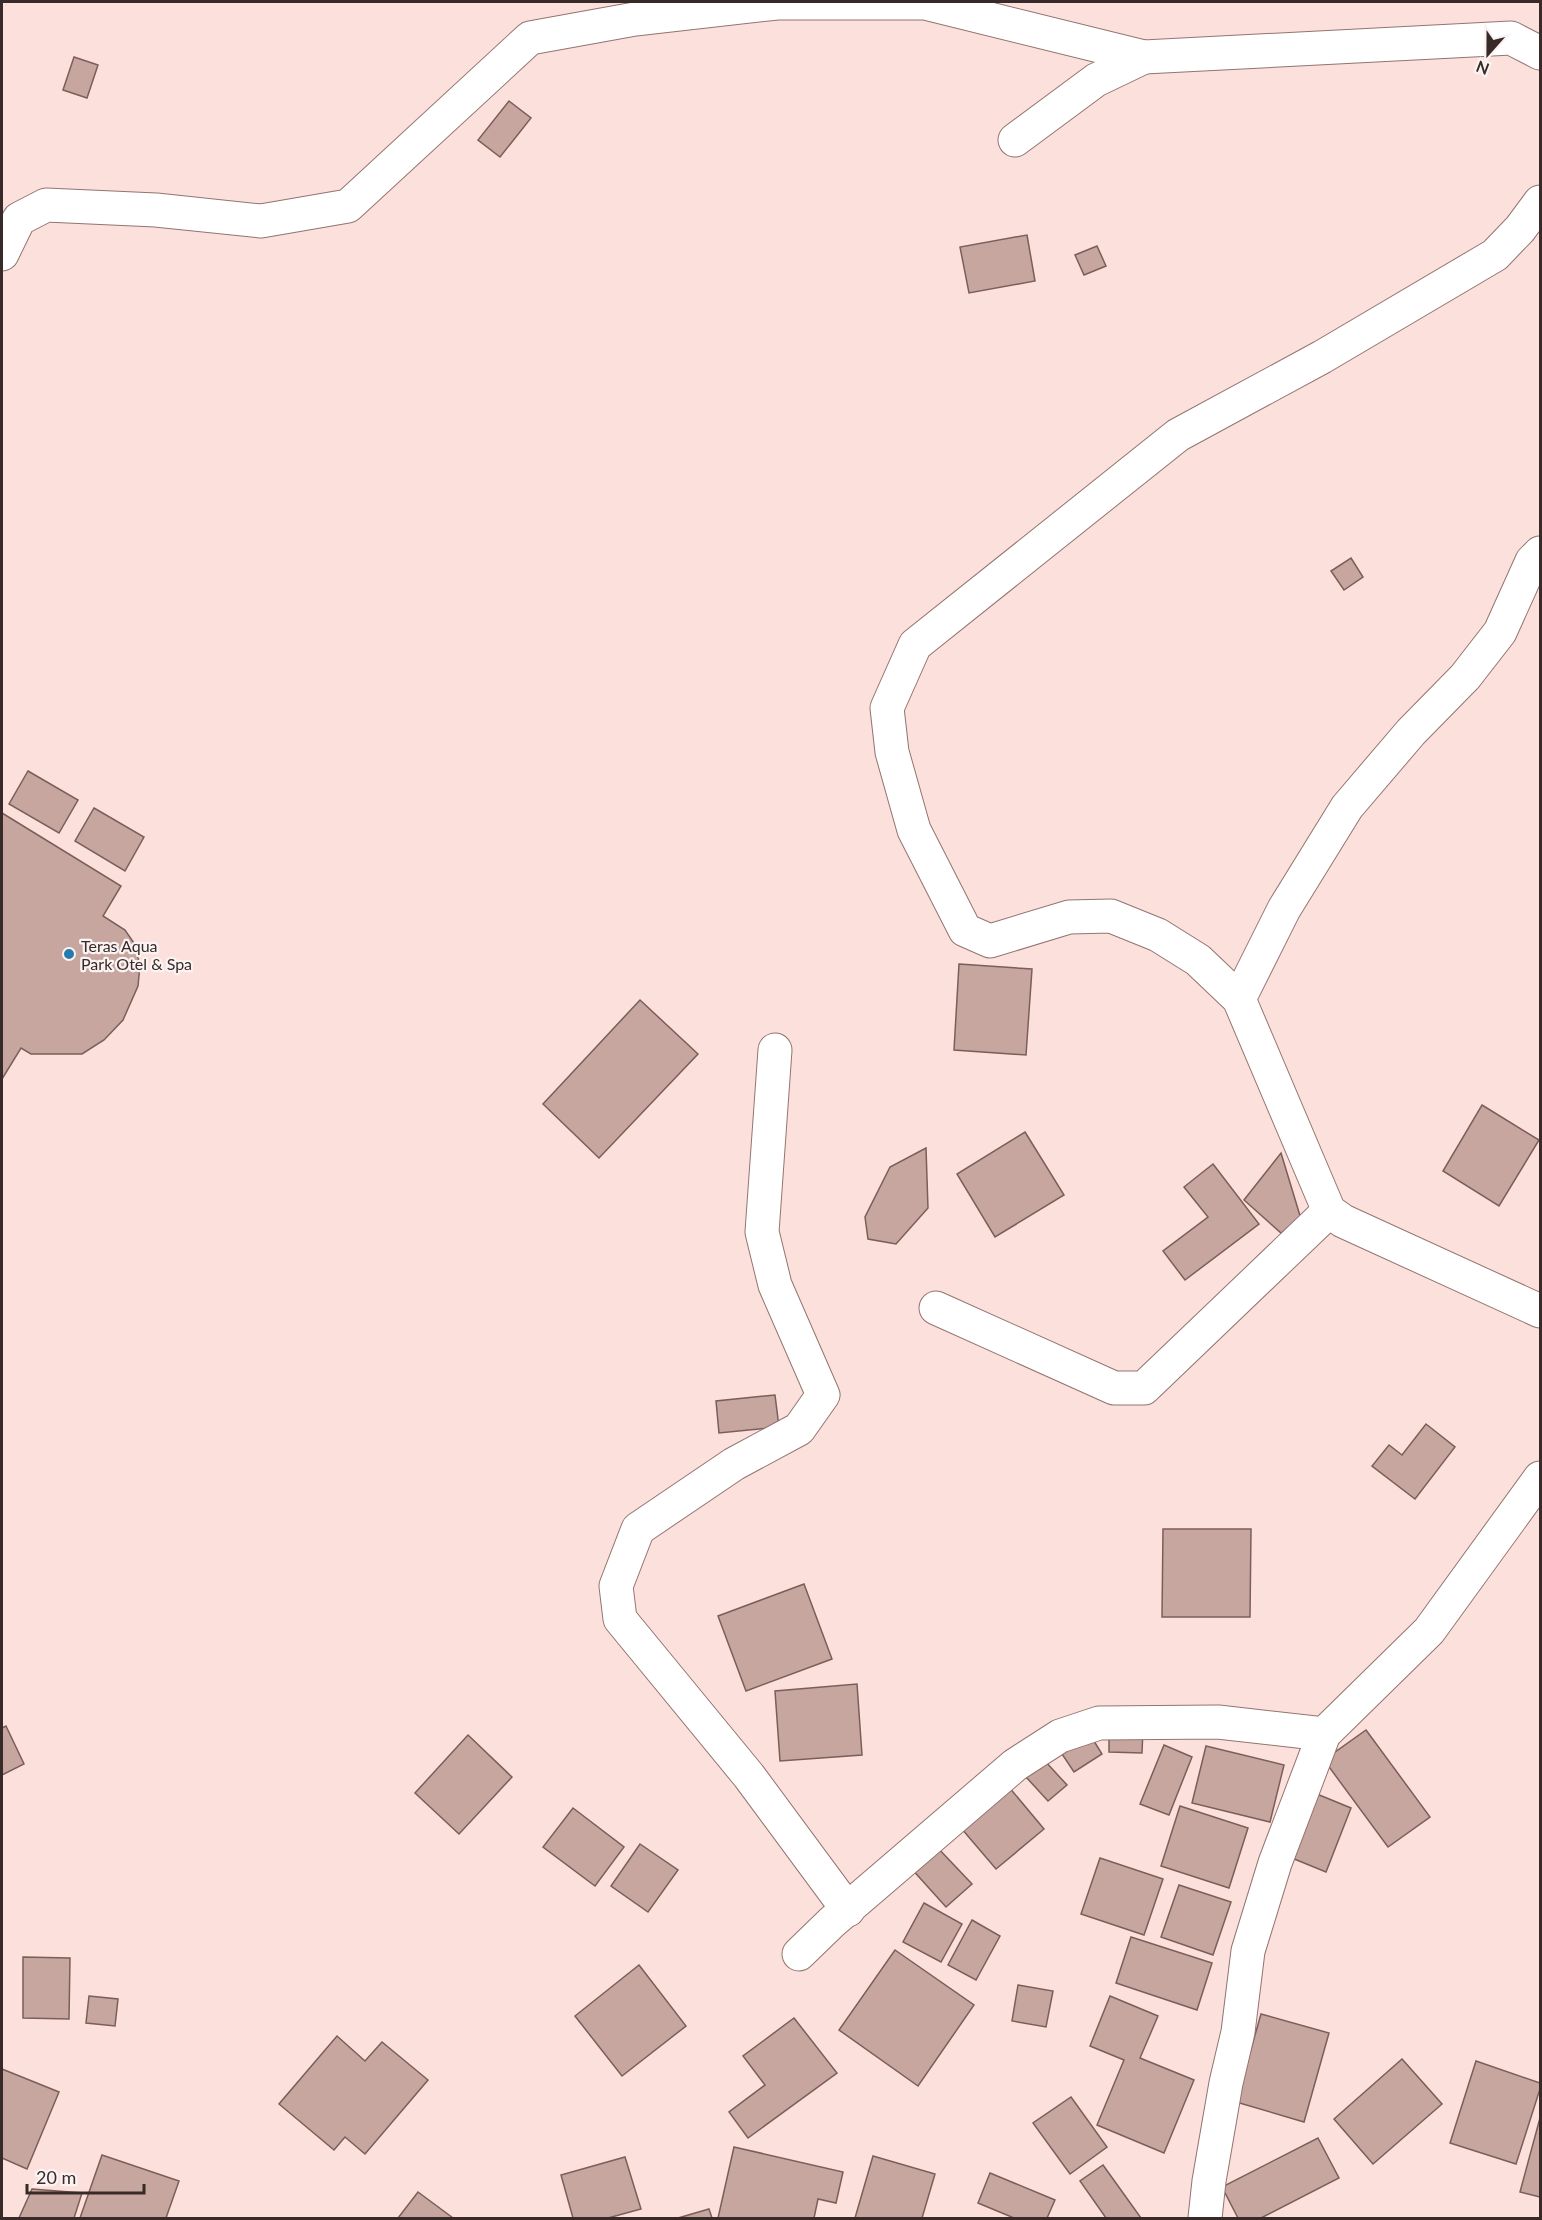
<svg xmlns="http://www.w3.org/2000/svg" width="1542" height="2220" viewBox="0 0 1542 2220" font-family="Lato,sans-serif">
<rect width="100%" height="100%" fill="#fce0db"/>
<g fill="#c7a6a0" stroke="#7c5e59" stroke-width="1.5">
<polygon points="74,57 98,65 87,98 63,90"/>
<polygon points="509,101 531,118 500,157 478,140"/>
<polygon points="1027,235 1035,281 969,293 960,247"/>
<polygon points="1097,246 1106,266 1084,275 1075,255"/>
<polygon points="1351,558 1363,577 1344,590 1331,571"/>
<polygon points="28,771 78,800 59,833 9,804"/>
<polygon points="94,808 144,837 125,871 75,841"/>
<polygon points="2,813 121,886 103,916 125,930 134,943 140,965 138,986 123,1020 104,1040 82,1054 31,1054 21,1048 2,1079"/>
<polygon points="959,964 1032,969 1026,1055 954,1050"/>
<polygon points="640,1000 698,1054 599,1158 543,1104"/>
<polygon points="1482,1105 1539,1140 1499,1206 1443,1171"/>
<polygon points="1025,1132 1064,1195 995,1237 957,1174"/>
<polygon points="926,1148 928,1208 896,1244 868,1239 865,1217 890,1167"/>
<polygon points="1281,1153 1301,1219 1281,1233 1244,1200"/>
<polygon points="1213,1164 1259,1224 1185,1280 1163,1251 1208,1217 1184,1187"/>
<polygon points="775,1395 779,1427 719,1433 716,1401"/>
<polygon points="1426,1424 1455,1447 1415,1499 1372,1466 1389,1445 1402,1455"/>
<polygon points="1163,1529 1251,1529 1250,1617 1162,1617"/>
<polygon points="804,1584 832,1659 746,1691 718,1616"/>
<polygon points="857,1684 862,1755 780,1761 775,1691"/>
<polygon points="6,1726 24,1764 2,1775 2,1728"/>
<polygon points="1109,1728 1143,1728 1142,1753 1109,1752"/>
<polygon points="1366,1730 1430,1817 1388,1847 1324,1760"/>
<polygon points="1089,1733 1102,1754 1074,1772 1060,1751"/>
<polygon points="468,1735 512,1777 459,1834 415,1793"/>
<polygon points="1164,1745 1192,1757 1169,1815 1140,1804"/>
<polygon points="1206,1746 1284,1765 1270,1822 1192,1803"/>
<polygon points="1044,1760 1067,1785 1048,1801 1026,1777"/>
<polygon points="998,1774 1044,1829 996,1869 950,1815"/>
<polygon points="1312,1792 1351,1808 1326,1872 1287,1856"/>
<polygon points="1180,1806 1248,1828 1229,1888 1161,1866"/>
<polygon points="573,1808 624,1847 595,1886 543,1847"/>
<polygon points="640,1844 678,1870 648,1912 611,1886"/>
<polygon points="935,1845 972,1884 946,1907 910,1867"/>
<polygon points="1100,1858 1163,1879 1144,1935 1081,1914"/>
<polygon points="1179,1885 1231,1902 1213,1955 1161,1937"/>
<polygon points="924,1903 962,1924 941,1962 903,1942"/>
<polygon points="972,1920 1000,1936 976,1980 948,1965"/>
<polygon points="1131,1937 1212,1963 1197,2010 1116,1983"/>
<polygon points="895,1950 974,2005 918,2086 839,2030"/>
<polygon points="23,1957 70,1958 69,2019 23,2018"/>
<polygon points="639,1965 686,2026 622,2076 575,2016"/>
<polygon points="1018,1985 1053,1991 1046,2027 1012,2021"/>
<polygon points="89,1996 118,1999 115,2026 86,2023"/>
<polygon points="1110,1996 1158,2016 1140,2058 1194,2080 1164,2153 1097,2125 1124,2060 1090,2046"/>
<polygon points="1261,2014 1329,2033 1304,2122 1236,2102"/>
<polygon points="794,2018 837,2073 748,2138 729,2112 765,2085 743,2056"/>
<polygon points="337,2036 365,2061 382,2042 428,2080 365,2154 345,2137 334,2150 279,2104"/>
<polygon points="1402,2059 1442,2104 1373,2164 1334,2119"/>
<polygon points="1476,2061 1540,2083 1540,2089 1516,2164 1450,2143"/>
<polygon points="2,2069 59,2092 27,2169 2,2158"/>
<polygon points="1071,2097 1107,2147 1070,2174 1033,2123"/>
<polygon points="1540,2118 1540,2197 1520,2192"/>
<polygon points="1318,2138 1339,2178 1261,2218 1238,2218 1222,2187"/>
<polygon points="734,2147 843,2172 836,2203 818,2199 814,2218 718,2218"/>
<polygon points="102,2155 179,2181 166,2218 80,2218"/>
<polygon points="873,2156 935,2174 922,2218 855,2218"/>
<polygon points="625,2157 641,2209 608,2218 573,2218 561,2175"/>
<polygon points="1103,2165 1141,2218 1106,2218 1080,2181"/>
<polygon points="990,2173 1055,2200 1047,2218 1014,2218 978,2203"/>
<polygon points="32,2189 82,2193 74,2218 19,2218"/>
<polygon points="418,2192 453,2218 398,2218"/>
<polygon points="709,2209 712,2218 678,2218"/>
</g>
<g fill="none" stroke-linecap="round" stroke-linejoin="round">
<defs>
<g id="minor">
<polyline points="1015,140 1096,80 1144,57"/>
<polyline points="1540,202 1520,229 1495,255 1322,357 1178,435 915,645 887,708 892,752 914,830 965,930 990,941 1069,917 1111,916 1158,935 1198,960 1239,999 1329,1211 1343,1221 1540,1311"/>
<polyline points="2,254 19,219 46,205 156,210 261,221 348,206 530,38 635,19 777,3 925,3 1144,57 1511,38 1540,53"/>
<polyline points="1239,999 1284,909 1347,807 1411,732 1465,677 1500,632 1532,561 1540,553"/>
<polyline points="775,1050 762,1232 775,1285 823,1395 799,1429 734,1464 638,1529 616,1586 620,1619 749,1776 848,1910"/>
<polyline points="936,1308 1114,1388 1144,1388 1329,1211"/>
<polyline points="799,1954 832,1922 1015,1765 1060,1736 1099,1723 1218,1722 1324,1734"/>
<polyline points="1205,2218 1209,2181 1226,2083 1238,2032 1248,1951 1275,1863 1324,1734 1429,1631 1540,1478"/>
</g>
</defs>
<use href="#minor" stroke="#93746f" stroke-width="35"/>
<use href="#minor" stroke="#fff" stroke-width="33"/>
</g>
<circle fill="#277bac" stroke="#faf3f2" stroke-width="2" cx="69" cy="954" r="6"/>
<g text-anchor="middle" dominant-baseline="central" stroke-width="4.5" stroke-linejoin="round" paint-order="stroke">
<g font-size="16" fill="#372a28" stroke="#faf3f2" text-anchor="start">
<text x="81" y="945">Teras Aqua<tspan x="81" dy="18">Park Otel &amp; Spa</tspan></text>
</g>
</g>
<rect width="1542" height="2220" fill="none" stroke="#372a28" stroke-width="6"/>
<g transform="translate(1488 54) rotate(201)" stroke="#faf3f2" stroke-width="4.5" paint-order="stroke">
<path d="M0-4.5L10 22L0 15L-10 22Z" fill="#372a28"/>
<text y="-9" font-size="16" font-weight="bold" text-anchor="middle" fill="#372a28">N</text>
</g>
<path d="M27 2184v9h117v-9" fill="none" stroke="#372a28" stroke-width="3"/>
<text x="36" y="2184" font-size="18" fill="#372a28" stroke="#faf3f2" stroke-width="4.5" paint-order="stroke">20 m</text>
</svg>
